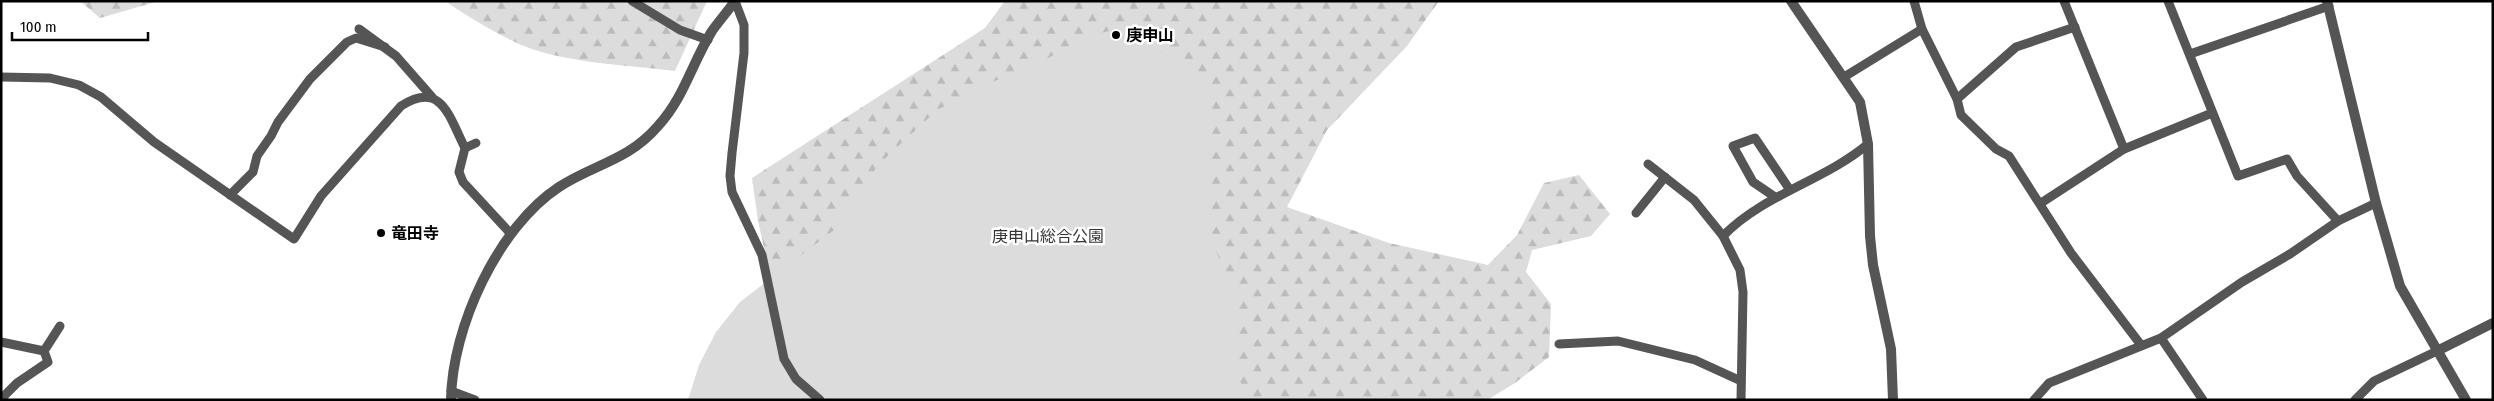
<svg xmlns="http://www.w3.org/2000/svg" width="2494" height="401" viewBox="0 0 2494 401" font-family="'Fira Sans Condensed','Noto Sans JP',sans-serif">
<defs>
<pattern id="forest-firs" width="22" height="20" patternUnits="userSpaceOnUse" patternTransform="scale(1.25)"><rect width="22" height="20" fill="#dcdcdc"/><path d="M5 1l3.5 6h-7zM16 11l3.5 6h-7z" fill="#bbb"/></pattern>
</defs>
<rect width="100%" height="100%" fill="#fff"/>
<g fill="url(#forest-firs)">
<polygon points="80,1 159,1 100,18"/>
<path d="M 445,1 L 707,1 L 675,71 C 629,65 579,64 535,50 C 507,41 470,18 445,1 Z"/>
<polygon points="1005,1 1439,1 1407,46 1327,130 1287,207 1389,243 1488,265 1517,235 1544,183 1579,175 1610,214 1591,236 1532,250 1526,272 1551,304 1549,357 1515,383 1487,400 694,400 763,294 770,275 758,221 752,178 985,28"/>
</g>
<polygon fill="#dcdcdc" points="1124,27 1212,86 1211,240 1234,291 1239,379 1249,400 688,400 699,365 716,332 740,302 834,230 878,165 937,110 994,81 1023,73 1082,38"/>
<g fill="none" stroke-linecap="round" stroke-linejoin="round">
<g stroke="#555" stroke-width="9">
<polyline points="632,1 680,30 708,40"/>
<polyline points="735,1 744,25 744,53 732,153 730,176 732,192 762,255 784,359 796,379 820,400"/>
<polyline points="1914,1 1922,29 1957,99 1961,115 1996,149 2009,156 2071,253 2141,345"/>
<polyline points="2064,1 2124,149"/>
<polyline points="2168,1 2238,176 2287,159 2297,176 2338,221"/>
<polyline points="359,29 396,56 432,97"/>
<polyline points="2190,54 2329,6"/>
<path d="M 1,77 L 50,78 L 79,85 L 101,97 L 154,142 L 294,239 L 321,196 L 401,106 C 442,80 449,117 465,148 L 459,172 L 463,182 L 510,233"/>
<polyline points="1844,77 1922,29"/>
<polyline points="1957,99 2016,47 2075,27"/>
<polyline points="465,148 476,143"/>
<polyline points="1648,164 1694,200 1723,236 1740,270 1743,292 1741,400"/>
<polyline points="230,195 253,172 257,156 271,136 278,122 310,79 347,42 356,38 385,47"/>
<polyline points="1775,197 1753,182 1733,146 1755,138 1790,190"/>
<polyline points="2041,203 2124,149 2212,113"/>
<polyline points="1636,213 1665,177"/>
<path d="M 1723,236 C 1764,194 1824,181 1868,144"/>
<polyline points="2161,338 2203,400"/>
<polyline points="1,342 44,351 48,362 17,383 1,399"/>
<polyline points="1559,344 1618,341 1695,360 1741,381"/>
<polyline points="44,351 60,326"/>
<polyline points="451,391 475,400"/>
<polyline points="2034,400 2049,383 2161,338 2242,282 2290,254 2338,221 2376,203"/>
<polyline points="2355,400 2374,381 2437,351"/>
</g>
<g stroke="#555" stroke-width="10">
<polyline points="1791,1 1860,102 1868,144 1870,236 1873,265 1891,349 1893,400"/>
<polyline points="2327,1 2376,203 2400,286 2466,400"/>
<polyline points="2437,351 2493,323"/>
<path d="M 451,400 C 452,327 498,227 559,187 C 594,164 628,161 658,126 C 684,98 692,63 712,31 C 719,21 728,11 735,1"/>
</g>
</g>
<g fill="#000" stroke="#fff" stroke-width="2">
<circle cx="1116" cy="35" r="5"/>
<circle cx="381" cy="233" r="5"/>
</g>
<g text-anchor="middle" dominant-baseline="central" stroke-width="5" stroke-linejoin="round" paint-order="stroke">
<g font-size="16" font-weight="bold" fill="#000" stroke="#fff" text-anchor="start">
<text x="1126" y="35">庚申山</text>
<text x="391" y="233">竜田寺</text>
</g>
<g font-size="16" fill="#333" stroke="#fff">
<text x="1048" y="236">庚申山総合公園</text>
</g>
</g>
<rect width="2494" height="401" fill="none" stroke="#000000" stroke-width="5"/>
<path d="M12 32v8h136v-8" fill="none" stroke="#000000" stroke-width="2.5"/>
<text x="20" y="32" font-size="15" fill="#000000" stroke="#ffffff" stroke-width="4" paint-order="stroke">100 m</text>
</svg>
